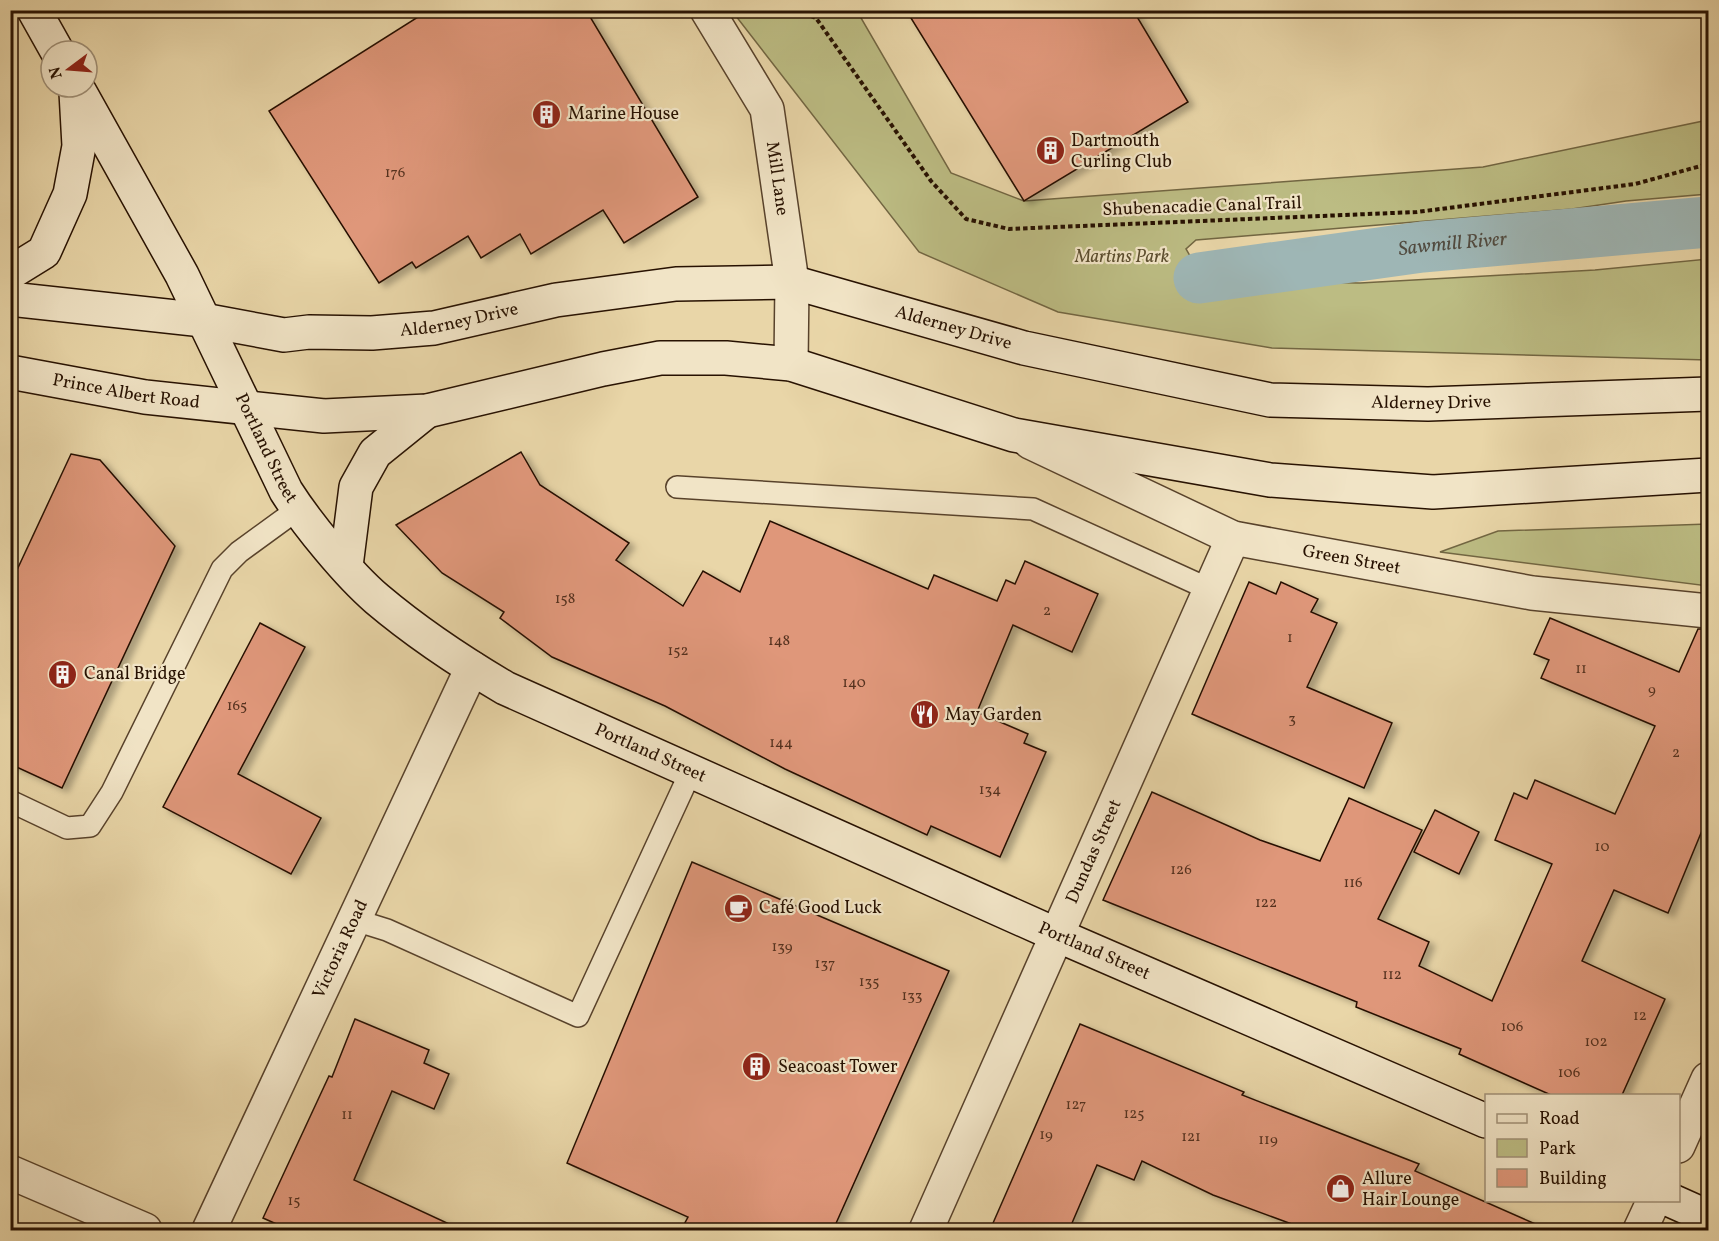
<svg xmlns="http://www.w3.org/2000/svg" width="1719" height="1241" viewBox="0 0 1719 1241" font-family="Vollkorn,serif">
<defs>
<filter id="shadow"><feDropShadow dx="6" dy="4" stdDeviation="3" flood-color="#0004"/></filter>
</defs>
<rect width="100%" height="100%" fill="#e9d6a8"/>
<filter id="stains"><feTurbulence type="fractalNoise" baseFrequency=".00333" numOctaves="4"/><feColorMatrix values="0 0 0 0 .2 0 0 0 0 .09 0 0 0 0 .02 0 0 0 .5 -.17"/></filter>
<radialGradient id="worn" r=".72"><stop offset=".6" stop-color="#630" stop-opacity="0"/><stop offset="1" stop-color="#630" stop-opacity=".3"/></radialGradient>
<g fill="#bcbc83" stroke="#726642" stroke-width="1.5">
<polygon points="732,11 857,11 951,173 1024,201 1483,167 1708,120 1708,194 1626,201 1572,209 1196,240 1186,249 1197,268 1226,281 1360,283 1595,270 1708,259 1708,360 1272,348 1058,312 919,252"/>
<polygon points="1708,524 1708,586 1440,552 1498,531"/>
</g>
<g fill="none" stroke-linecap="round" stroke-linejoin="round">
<path stroke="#9eb6b5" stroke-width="51" id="s1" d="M 1199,278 L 1422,247 L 1708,222"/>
</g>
<g fill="#df977a" stroke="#271101" stroke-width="1.5" filter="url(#shadow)">
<polygon points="429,10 586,10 698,197 624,243 603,210 531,254 520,234 481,258 468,236 416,268 412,262 379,283 269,111"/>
<polygon points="906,10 1133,10 1188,102 1024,201"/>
<polygon points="521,452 540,485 629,543 616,560 683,606 703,571 740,592 770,521 928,589 934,575 997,601 1006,580 1015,584 1025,561 1098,594 1072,652 1013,625 977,712 1028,734 1024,743 1046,752 1000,857 931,826 927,835 785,769 665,706 552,657 500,618 504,612 442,573 396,525"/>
<polygon points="71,454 100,460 175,546 62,788 10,764 10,585"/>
<polygon points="1249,582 1276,594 1281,582 1318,599 1311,612 1337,623 1307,687 1392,723 1364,788 1192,714"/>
<polygon points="1550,618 1679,672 1698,629 1708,629 1708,816 1668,913 1614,890 1582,961 1665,999 1622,1095 1551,1095 1459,1054 1461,1049 1356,1007 1357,1002 1103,900 1152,792 1260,840 1320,861 1349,798 1422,830 1378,919 1429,942 1419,966 1492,1001 1552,864 1495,840 1514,793 1527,799 1535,780 1615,814 1655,726 1541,678 1549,660 1534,654"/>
<polygon points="260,623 305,647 238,774 321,818 291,874 163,807"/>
<polygon points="1435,810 1479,832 1459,874 1414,852"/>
<polygon points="692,862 949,971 833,1230 681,1230 688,1217 567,1163"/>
<polygon points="355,1019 429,1050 424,1063 449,1074 434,1109 392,1091 354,1180 462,1230 290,1230 263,1218 329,1076 332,1077"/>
<polygon points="1080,1024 1244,1092 1242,1095 1419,1164 1415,1171 1549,1230 1308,1230 1213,1195 1142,1161 1134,1180 1097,1165 1069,1230 990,1230"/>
</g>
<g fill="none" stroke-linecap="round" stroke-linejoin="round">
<defs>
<g id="lane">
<polyline points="677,487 1033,509 1211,590"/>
<polyline points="10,801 67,828 90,826 112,792 222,569 239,552 298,509"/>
<polyline points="355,920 387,930 578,1016 691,771"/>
</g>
<g id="street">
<path id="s2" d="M 707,10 L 767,109 L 792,282 L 791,364"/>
<path id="s3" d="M 1030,442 L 1233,538 L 1532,593 L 1708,611"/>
<polyline points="1678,1146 1708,1079"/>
<polyline points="10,1172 145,1230"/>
<path id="s4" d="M 209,1230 L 472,668"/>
<path id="s5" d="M 926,1230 L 1233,538"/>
<polyline points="1640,1230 1654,1200"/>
</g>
<g id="secondary">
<polyline points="34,10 57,51"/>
<path id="s6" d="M 77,87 L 182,275 L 286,491 C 307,524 348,574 377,599 C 416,632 461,662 505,688 L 1057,935 L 1486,1121"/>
<polyline points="10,273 44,252 70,194 79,146 76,92"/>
<path id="s7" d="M 10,299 L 203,320 L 284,335 L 309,332 L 372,333 L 434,328 L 556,300 L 676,284 L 792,282 L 1024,348 L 1270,400 L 1428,404 L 1708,394"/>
<path id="s8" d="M 10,372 L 145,397 L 324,416 L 427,411 L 603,369 L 660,358 L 726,358 L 791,364 L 1014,435 L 1270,480 L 1433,492 L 1708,475"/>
<polyline points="346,566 356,487 375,453 427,411"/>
<polyline points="1670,1200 1708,1217"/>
</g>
</defs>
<use href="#lane" stroke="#58422b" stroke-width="24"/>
<use href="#street" stroke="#58422b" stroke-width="36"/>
<use href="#secondary" stroke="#271101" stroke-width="36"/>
<polyline stroke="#271101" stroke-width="4" stroke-dasharray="4.5 3" stroke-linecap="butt" points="797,10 816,18 931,181 966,219 1009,229 1417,212 1635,184 1708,164"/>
<use href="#lane" stroke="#f1e4c6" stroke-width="21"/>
<use href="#street" stroke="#f1e4c6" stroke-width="33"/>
<use href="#secondary" stroke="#f1e4c6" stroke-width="33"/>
</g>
<defs>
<symbol id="building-disc" viewBox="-11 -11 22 22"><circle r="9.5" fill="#8f2418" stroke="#f1e4c6"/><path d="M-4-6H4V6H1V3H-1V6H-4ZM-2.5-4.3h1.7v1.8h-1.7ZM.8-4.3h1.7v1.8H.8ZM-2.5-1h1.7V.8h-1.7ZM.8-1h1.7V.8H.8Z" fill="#fff"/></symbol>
<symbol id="restaurant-disc" viewBox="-11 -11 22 22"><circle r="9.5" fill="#8f2418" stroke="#f1e4c6"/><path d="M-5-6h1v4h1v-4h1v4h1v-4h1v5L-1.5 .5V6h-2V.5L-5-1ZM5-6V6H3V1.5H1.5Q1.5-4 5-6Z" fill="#fff"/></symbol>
<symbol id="cafe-disc" viewBox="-11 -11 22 22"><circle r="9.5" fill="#8f2418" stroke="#f1e4c6"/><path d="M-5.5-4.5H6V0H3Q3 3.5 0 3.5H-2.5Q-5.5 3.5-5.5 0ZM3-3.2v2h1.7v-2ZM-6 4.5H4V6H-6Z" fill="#fff"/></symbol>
<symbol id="shop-disc" viewBox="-11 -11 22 22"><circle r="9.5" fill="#8f2418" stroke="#f1e4c6"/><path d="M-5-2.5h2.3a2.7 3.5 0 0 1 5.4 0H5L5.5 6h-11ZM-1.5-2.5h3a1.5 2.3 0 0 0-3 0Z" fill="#fff"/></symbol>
</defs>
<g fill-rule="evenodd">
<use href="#building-disc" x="530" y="98" width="33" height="33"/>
<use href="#building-disc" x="1034" y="134" width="33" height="33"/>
<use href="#building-disc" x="46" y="658" width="33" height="33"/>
<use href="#restaurant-disc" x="908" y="698" width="33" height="33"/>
<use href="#cafe-disc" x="722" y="892" width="33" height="33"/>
<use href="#building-disc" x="740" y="1050" width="33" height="33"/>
<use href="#shop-disc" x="1324" y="1172" width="33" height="33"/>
</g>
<g text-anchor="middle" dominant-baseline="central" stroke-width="4.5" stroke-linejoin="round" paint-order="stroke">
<g font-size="15" fill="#55321f">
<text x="395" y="173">176</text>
<text x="565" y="599">158</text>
<text x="1047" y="611">2</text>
<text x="1290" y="638">1</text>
<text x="779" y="641">148</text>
<text x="678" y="651">152</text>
<text x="1581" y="669">11</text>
<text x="854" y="683">140</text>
<text x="1652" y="690">9</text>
<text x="237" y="706">165</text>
<text x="1292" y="719">3</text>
<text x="781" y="743">144</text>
<text x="1676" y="753">2</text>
<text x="990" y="790">134</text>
<text x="1602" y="847">10</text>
<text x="1181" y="870">126</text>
<text x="1353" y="883">116</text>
<text x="1266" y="903">122</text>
<text x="782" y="947">139</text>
<text x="825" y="964">137</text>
<text x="1392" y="975">112</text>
<text x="869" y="982">135</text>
<text x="912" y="996">133</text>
<text x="1640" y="1016">12</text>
<text x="1512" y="1027">106</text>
<text x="1596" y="1042">102</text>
<text x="1569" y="1073">106</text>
<text x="1076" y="1105">127</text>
<text x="1134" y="1114">125</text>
<text x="347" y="1115">11</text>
<text x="1046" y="1135">19</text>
<text x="1191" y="1137">121</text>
<text x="1268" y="1140">119</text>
<text x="294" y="1201">15</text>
</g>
<g font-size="18" fill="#271101" stroke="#f1e4c6" text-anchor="start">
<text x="568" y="114">Marine House</text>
<text x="1071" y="141">Dartmouth<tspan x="1071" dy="21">Curling Club</tspan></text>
<text x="84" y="674">Canal Bridge</text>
<text x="945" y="715">May Garden</text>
<text x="759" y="908">Café Good Luck</text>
<text x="778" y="1067">Seacoast Tower</text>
<text x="1362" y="1179">Allure<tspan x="1362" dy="21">Hair Lounge</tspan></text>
</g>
<g font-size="18" fill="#271101" stroke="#f1e4c6">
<text stroke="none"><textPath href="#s2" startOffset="186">Mill Lane</textPath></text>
<text transform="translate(1202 207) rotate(-2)">Shubenacadie Canal Trail</text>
<text stroke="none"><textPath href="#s7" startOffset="453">Alderney Drive</textPath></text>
<text stroke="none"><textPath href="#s7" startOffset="957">Alderney Drive</textPath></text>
<text stroke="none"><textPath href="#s8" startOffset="118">Prince Albert Road</textPath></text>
<text stroke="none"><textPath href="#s7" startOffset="1443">Alderney Drive</textPath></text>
<text stroke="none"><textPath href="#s6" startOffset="408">Portland Street</textPath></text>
<text stroke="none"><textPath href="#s3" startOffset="345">Green Street</textPath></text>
<text stroke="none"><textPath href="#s6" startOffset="912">Portland Street</textPath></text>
<text stroke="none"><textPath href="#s5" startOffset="414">Dundas Street</textPath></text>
<text stroke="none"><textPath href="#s4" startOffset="310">Victoria Road</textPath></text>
<text stroke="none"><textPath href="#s6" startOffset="1398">Portland Street</textPath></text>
</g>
<g font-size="18" font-style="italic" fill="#5b4d2e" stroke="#f1e4c6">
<text x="1122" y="257">Martins Park</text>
</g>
<g font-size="20" font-style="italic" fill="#514b40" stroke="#f1e4c6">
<text stroke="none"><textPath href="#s1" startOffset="256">Sawmill River</textPath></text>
</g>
</g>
<rect width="1719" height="1241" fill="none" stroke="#e9d6a8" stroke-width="36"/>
<rect x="12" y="12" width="1695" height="1217" fill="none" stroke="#271101" stroke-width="3"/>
<rect x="18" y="18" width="1683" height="1205" fill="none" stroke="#271101" stroke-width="1.5"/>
<rect x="1485" y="1094" width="195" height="108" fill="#f1e4c6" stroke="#a09077" stroke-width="1.5"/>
<rect x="1497" y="1114" width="30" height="9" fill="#f1e4c6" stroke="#a09077" stroke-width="1.5"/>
<text x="1539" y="1124" font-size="18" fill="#271101">Road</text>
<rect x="1497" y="1139" width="30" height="18" fill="#bcbc83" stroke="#a09077" stroke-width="1.5"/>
<text x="1539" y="1154" font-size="18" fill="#271101">Park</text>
<rect x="1497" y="1169" width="30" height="18" fill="#df977a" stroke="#a09077" stroke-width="1.5"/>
<text x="1539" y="1184" font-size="18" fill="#271101">Building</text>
<g transform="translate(69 69) rotate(254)"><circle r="28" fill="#f1e4c6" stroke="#a09077" stroke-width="1.5"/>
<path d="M0-4.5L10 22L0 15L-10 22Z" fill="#8f2418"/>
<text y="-9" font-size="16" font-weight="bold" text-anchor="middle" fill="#271101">N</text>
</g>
<rect width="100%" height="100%" filter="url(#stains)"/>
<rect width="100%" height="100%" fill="url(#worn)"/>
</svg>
